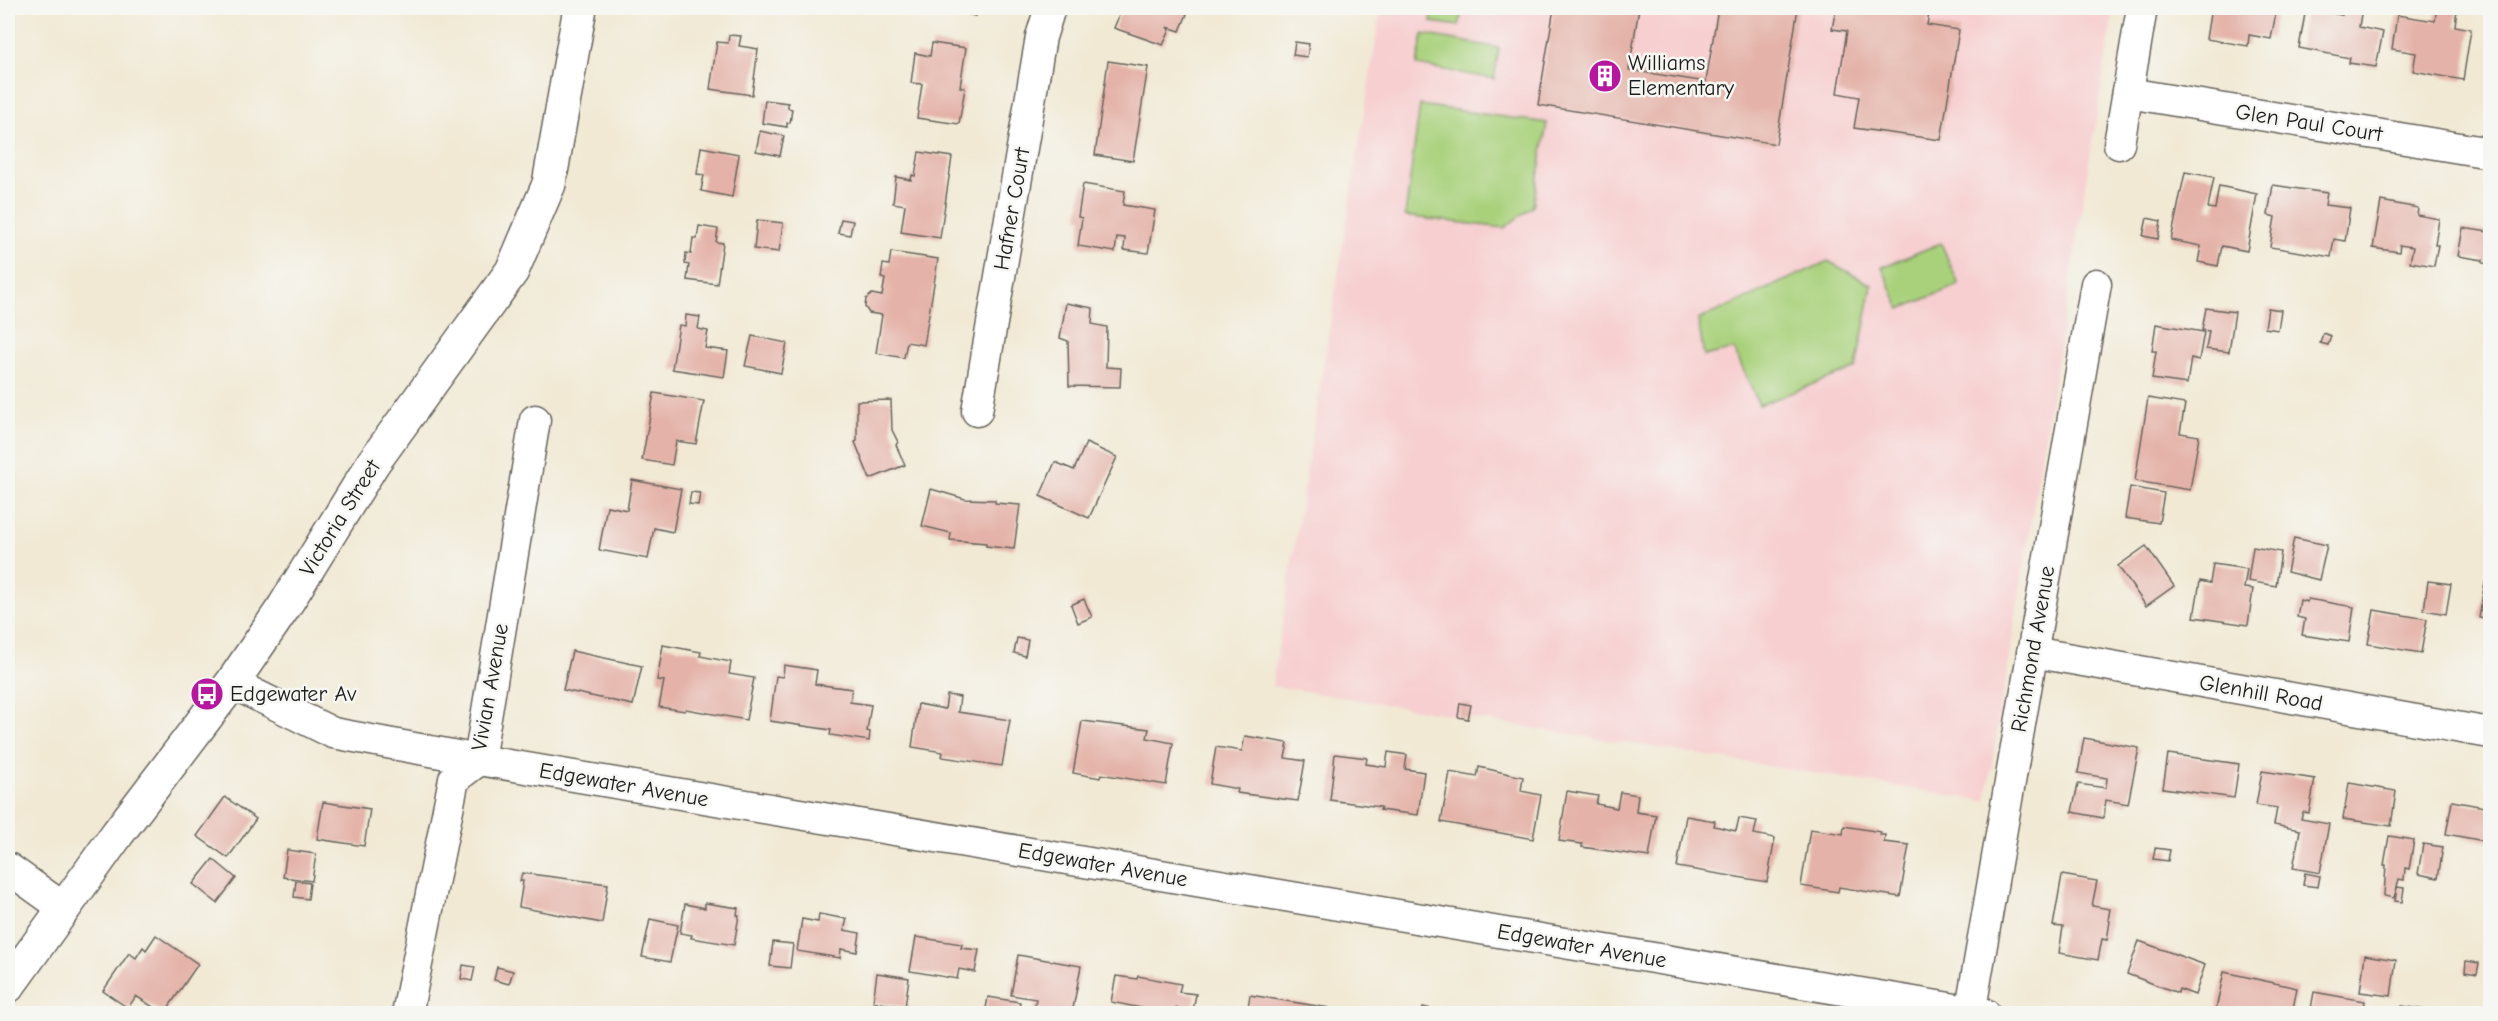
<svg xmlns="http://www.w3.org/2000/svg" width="2498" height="1021" viewBox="0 0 2498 1021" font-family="'Comic Neue',sans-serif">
<rect width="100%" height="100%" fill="#f6f6f2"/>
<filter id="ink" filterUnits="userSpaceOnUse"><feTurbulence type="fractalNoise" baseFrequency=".0167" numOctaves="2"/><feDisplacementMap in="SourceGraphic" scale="12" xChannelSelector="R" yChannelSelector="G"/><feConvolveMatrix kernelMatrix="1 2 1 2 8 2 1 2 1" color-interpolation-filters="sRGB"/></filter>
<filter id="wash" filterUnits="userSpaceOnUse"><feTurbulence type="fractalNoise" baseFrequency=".008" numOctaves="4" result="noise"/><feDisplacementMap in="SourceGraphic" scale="24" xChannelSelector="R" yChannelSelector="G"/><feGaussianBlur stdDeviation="1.35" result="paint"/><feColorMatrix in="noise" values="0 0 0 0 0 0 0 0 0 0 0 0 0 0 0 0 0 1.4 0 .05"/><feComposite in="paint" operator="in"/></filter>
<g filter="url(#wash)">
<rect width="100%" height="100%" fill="#f1e9d4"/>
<polygon fill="#f7cfd0" points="1381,8 2114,8 1986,801 1272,686"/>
<g fill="#a9d17c" stroke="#62764c" stroke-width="1.5">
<polygon points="1433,8 1462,8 1459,26 1431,22"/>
<polygon points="1423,34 1499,48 1494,79 1417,65"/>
<polygon points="1420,105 1547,123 1533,206 1504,228 1405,216"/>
<polygon points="1941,243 1959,285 1900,309 1882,267"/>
<polygon points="1828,261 1872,285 1856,368 1759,405 1734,349 1704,356 1698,320"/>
</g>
<g id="blocks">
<g fill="#e4b2a8">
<polygon points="946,8 978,8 975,16"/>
<polygon points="1122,8 1175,8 1187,14 1180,31 1167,27 1170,30 1163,45 1114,28"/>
<polygon points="1554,8 1639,8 1629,70 1706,82 1718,8 1798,8 1776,144 1538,105"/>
<polygon points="1836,8 1930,8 1927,25 1959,30 1941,140 1854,128 1859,97 1837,93 1847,31 1832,29"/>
<polygon points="2211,8 2277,8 2271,39 2249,35 2248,46 2206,39"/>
<polygon points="2306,8 2342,15 2343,8 2362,8 2359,27 2383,32 2376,67 2349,63 2350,58 2299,48"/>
<polygon points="2437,8 2457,9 2455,26 2471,29 2463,80 2413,71 2416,53 2392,49 2397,15 2435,21"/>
<polygon points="729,35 741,36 739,46 758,49 752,95 710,89 717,42 728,43"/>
<polygon points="1295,42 1309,44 1307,57 1293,55"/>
<polygon points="932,43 966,48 960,87 965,88 959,124 917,118 922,84 911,83 915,53 930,56"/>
<polygon points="1108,61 1148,67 1133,161 1095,155"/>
<polygon points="765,100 788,103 788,108 792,109 790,123 787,123 787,127 762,123"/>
<polygon points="760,131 784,136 780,156 756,151"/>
<polygon points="701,147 739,154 732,197 701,191 704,175 697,174"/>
<polygon points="919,152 952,157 940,238 901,232 905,205 893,203 896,177 911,180 912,175 915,176"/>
<polygon points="2185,172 2214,177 2208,208 2215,209 2219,186 2257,194 2247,251 2222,246 2218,266 2198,262 2201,246 2171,240"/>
<polygon points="1083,184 1125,191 1123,205 1155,210 1148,253 1124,250 1125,238 1117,237 1115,252 1078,246 1082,218 1078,217"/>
<polygon points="2273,185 2327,193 2325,205 2350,208 2345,241 2334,239 2331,257 2270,247 2275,217 2268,215"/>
<polygon points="2381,201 2418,208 2417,215 2439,219 2435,245 2438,245 2434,266 2410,262 2413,247 2400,245 2399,252 2373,248"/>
<polygon points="2147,218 2161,221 2158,239 2143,236"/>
<polygon points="841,219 853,221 850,235 838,233"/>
<polygon points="757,220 783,223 779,252 754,249"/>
<polygon points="699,226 718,229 716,242 723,243 717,284 687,280 689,265 685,264 686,253 691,254 693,238 697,239"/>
<polygon points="2489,227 2490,264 2483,263 2483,260 2458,256 2463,228 2488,232"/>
<polygon points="891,252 938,259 924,345 907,342 904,358 876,353 882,315 869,313 865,307 866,299 872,294 882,296 885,279 881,278 883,264 889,265"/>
<polygon points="1066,303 1093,308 1092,324 1107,327 1106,367 1121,368 1120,387 1069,386 1068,341 1060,338"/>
<polygon points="2206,308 2235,312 2229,352 2206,349 2209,331 2202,330"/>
<polygon points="2268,308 2281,310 2278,330 2265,328"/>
<polygon points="686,315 700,317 698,329 708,331 705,348 728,351 724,377 672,369 679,325 685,326"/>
<polygon points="2156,324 2204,332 2199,360 2191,358 2187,384 2152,379 2156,351 2152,351"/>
<polygon points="2323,333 2331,336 2328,345 2320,343"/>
<polygon points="752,336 787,343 781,373 745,366"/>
<polygon points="654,393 704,401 696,444 676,441 672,465 642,460"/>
<polygon points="2148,398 2185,404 2180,433 2199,436 2190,490 2135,481"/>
<polygon points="891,400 892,430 898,442 896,445 905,465 870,479 855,442 857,441 857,401"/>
<polygon points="1086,443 1117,457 1089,518 1040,496 1055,462 1074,470"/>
<polygon points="632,480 681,489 673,532 654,528 648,559 599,550 607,506 627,510"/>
<polygon points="2130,487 2164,493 2159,523 2125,518"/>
<polygon points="931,489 965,499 995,500 995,503 1020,505 1014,549 986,546 986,543 950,540 951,533 922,526"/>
<polygon points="691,492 700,493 698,505 689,504"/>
<polygon points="2294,538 2327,545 2319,580 2287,572"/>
<polygon points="2146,546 2174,586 2146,606 2118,566"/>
<polygon points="2253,547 2281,552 2276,586 2248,581"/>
<polygon points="2213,564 2247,569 2244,588 2253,589 2248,625 2194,617 2200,581 2210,583"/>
<polygon points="2428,581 2451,584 2446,614 2424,610"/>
<polygon points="2485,582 2490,583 2490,620 2479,618"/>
<polygon points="1084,599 1092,617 1078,623 1071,605"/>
<polygon points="2308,599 2354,607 2349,642 2302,635 2305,619 2297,617 2300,600 2307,602"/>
<polygon points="2374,610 2427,619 2421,653 2368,644"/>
<polygon points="1017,638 1028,640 1025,656 1014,653"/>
<polygon points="663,645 701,652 700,656 731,662 729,674 754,678 746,720 686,709 685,711 659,707 664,681 657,680"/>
<polygon points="572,651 642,666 633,705 563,690"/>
<polygon points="784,665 817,670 815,684 852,689 850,702 871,705 867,731 870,732 869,741 830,735 831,730 770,721 776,676 783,677"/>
<polygon points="947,695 960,697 958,712 1010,720 1002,766 942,757 943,752 912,747 918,704 945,709"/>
<polygon points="1460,703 1471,705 1468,719 1458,717"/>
<polygon points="1082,721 1149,729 1147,738 1173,743 1166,785 1101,774 1100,778 1073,773"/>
<polygon points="1245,736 1288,743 1285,758 1305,761 1298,801 1237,793 1238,789 1210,784 1216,747 1242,751"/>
<polygon points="2084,738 2139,748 2128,804 2106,800 2103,818 2072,812 2078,784 2106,788 2107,778 2078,773"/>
<polygon points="1388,752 1407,755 1405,769 1424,772 1418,815 1380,810 1381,807 1330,800 1335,754 1367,758 1366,764 1386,767"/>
<polygon points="2168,754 2239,764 2234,798 2163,788"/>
<polygon points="1479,767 1523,777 1521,791 1541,795 1533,839 1441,822 1450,772 1477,777"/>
<polygon points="2262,771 2315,779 2309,813 2303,812 2301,819 2329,824 2320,873 2293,868 2300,830 2274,825 2277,808 2256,805"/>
<polygon points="2349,783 2396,791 2391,826 2343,819"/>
<polygon points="1567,791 1598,796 1596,804 1617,808 1620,792 1638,795 1636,812 1656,815 1649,857 1582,847 1582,844 1559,841"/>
<polygon points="225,797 256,819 228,858 197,836"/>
<polygon points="2452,801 2490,808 2490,842 2446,834"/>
<polygon points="323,802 370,809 364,846 317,839"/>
<polygon points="1686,816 1715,821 1714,826 1736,831 1739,818 1757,821 1754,834 1775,838 1767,882 1677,867"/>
<polygon points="1844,826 1881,832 1880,835 1885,835 1884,842 1909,845 1900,897 1839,887 1838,892 1801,886 1810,829 1843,834"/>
<polygon points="2389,836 2414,840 2409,869 2405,868 2404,880 2399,879 2394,898 2384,896 2386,865 2384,865"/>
<polygon points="2423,844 2443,847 2438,878 2418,874"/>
<polygon points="2155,848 2170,850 2168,861 2153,859"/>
<polygon points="287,850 316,854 312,881 283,877"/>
<polygon points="213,859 236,878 217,903 193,884"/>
<polygon points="522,873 608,884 602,923 519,907 523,881 520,881"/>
<polygon points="2305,873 2320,876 2318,887 2303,885"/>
<polygon points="2062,875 2097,881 2092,906 2110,909 2108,920 2110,921 2107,940 2102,939 2098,960 2059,953 2063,927 2053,926"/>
<polygon points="296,881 310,883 308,899 294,897"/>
<polygon points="2397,887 2404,888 2402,902 2395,901"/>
<polygon points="705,903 738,908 737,915 739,915 734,945 691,938 692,935 680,933 685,904 705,908"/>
<polygon points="819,914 847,919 844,930 860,933 857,952 841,949 840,958 797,951 802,919 818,922"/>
<polygon points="650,919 678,925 670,962 642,957"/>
<polygon points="156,935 198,964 164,1014 136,996 128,1008 103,991 129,953 136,958 143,947 146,950"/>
<polygon points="916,937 962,944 961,948 979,950 975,972 959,969 957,979 910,971"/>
<polygon points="2139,941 2205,965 2195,995 2179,989 2178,993 2127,974"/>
<polygon points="773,942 793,944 790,968 770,966"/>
<polygon points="1018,955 1081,966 1072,1014 1033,1014 1036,999 1011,995"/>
<polygon points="2365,955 2396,960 2391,996 2360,992"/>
<polygon points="2466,961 2479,963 2477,974 2465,972"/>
<polygon points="463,965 475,967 472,981 461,979"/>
<polygon points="497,967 513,971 509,984 494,980"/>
<polygon points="2224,972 2297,988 2292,1014 2236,1014 2216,1009"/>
<polygon points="877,973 909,978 905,1007 873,1002"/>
<polygon points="1116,976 1137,979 1138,976 1181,984 1179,992 1196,994 1193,1011 1176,1008 1175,1014 1171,1014 1111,1002"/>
<polygon points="2314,992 2365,1001 2363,1014 2310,1014"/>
<polygon points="1250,995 1329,1008 1329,1014 1247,1014"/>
<polygon points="988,997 1020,1002 1018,1014 985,1014"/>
<polygon points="2402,1006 2438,1012 2438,1014 2400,1014"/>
<polygon points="1423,1007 1440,1011 1439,1014 1422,1014"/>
</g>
</g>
</g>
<g filter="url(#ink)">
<use href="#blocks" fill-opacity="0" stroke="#67645c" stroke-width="1.5"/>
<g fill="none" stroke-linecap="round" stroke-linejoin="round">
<defs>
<g id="street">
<polyline points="2128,93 2490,153"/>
<polyline points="2119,144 2142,8"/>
<polyline points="977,411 1041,37 1050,8"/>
<polyline points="2032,652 2490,733"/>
<polyline points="232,683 333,733 479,760 1985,1014"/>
<polyline points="8,868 65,909"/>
<polyline points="407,1014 454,779 479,760 535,420"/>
<polyline points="1970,1014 2096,284"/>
</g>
<polyline id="secondary" points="8,986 118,833 232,683 284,607 373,463 512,271 549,184 580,8"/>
</defs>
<use href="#street" stroke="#67645c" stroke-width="33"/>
<use href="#secondary" stroke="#67645c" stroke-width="36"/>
<use href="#street" stroke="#fff" stroke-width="30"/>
<use href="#secondary" stroke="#fff" stroke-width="33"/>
</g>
</g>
<defs>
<symbol id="building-disc" viewBox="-11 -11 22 22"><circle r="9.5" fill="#b5179e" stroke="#f6f6f2"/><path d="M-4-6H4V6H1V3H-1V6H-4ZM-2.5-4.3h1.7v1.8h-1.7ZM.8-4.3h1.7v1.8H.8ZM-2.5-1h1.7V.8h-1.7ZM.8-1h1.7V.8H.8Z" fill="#fff"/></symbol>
<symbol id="bus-disc" viewBox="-11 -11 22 22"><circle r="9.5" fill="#b5179e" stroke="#f6f6f2"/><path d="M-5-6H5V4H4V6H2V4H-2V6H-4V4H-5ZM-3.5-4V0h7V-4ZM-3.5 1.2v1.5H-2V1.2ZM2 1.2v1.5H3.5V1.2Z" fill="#fff"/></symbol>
</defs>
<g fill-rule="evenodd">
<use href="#building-disc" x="1586" y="57" width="38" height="38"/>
<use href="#bus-disc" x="188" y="675" width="38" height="38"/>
</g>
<g text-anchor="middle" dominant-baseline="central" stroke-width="5" stroke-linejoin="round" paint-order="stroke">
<g font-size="22" fill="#1c1c1c" stroke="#f6f6f2" text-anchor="start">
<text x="1628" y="63">Williams<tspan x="1628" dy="25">Elementary</tspan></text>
<text x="230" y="694">Edgewater Av</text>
</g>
<g font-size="22" fill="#1c1c1c" stroke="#f6f6f2">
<text transform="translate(2309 123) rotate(9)">Glen Paul Court</text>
<text transform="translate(1012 209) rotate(-80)">Hafner Court</text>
<text transform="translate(340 518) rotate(-58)">Victoria Street</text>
<text transform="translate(2033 649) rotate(-80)">Richmond Avenue</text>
<text transform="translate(490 687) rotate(-80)">Vivian Avenue</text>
<text transform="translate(2261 693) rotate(10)">Glenhill Road</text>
<text transform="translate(624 785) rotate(10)">Edgewater Avenue</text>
<text transform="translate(1103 865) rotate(10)">Edgewater Avenue</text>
<text transform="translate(1582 946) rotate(10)">Edgewater Avenue</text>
</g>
</g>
<rect width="2498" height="1021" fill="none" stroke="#f6f6f2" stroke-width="30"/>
</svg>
